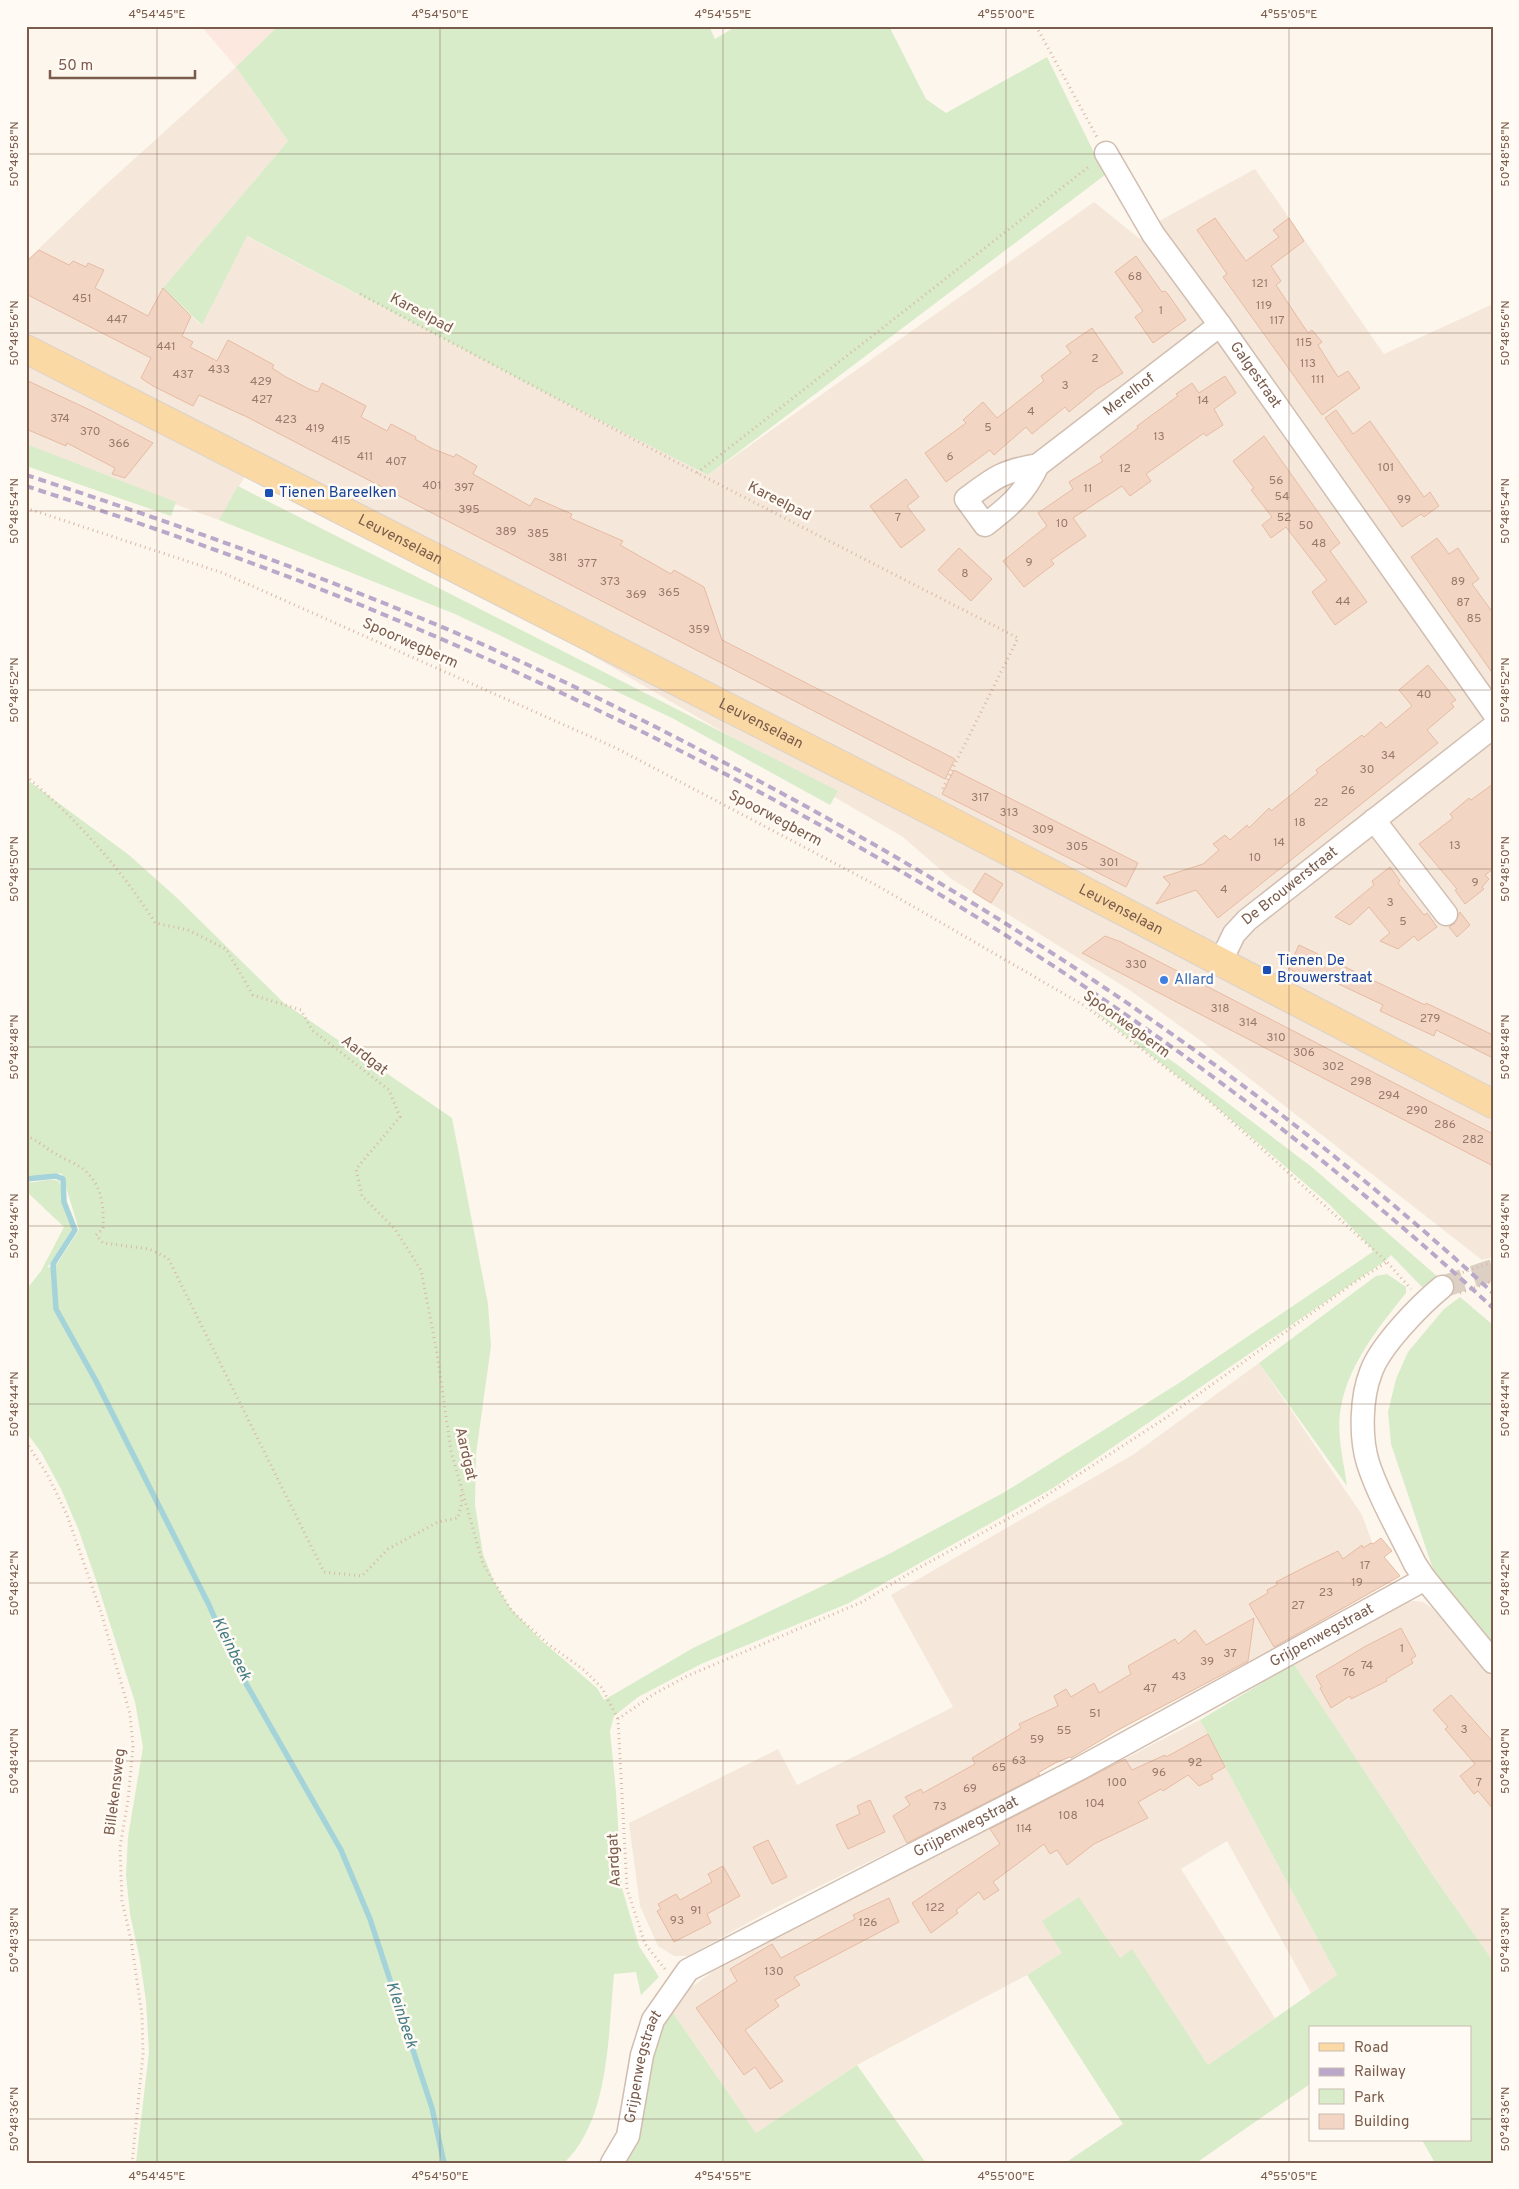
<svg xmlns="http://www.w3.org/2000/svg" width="1519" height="2189" viewBox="0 0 1519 2189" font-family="Overpass,sans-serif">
<rect width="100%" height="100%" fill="#fdf6ec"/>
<g fill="#f5e8da">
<polygon points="236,67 288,141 163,288 201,325 246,236 555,398 708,475 1094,202 1140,239 1161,220 1255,169 1384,354 1493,304 1493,1257 1482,1260 1204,1043 1128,989 950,878 903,837 255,459 219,520 26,451 26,261 101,189"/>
<polygon points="1259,1363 1362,1515 1373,1545 1397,1572 1397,1578 1289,1640 897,1848 773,1909 688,1956 674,1956 658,1946 640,1906 629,1823 778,1749 797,1785 953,1707 891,1595 1134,1454"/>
<polygon points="1415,1601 1423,1602 1432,1608 1493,1678 1493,1961 1432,1874 1294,1664 1405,1602"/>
<polygon points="1200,1720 1337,1975 1311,1993 1227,1841 1181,1869 1275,2018 1208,2065 1132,1950 1120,1958 1063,1953 1027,1975 857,2065 756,2133 671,2010 685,1992 712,1972"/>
</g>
<polygon fill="#fde8e0" points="201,26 278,26 236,67"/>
<g fill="#d8ecc9">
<polygon points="278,26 709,26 715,39 737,26 889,26 926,99 946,113 1047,57 1105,175 708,475 555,398 247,236 202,325 163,288 288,141 236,67"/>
<polygon points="26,444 176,502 171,516 26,466"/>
<polygon points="238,486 838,791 830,805 674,719 455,614 219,520"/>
<path d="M 26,779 L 129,855 L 176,897 L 284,1003 L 452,1118 L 488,1304 L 491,1346 L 476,1454 L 475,1505 L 483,1554 L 494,1582 L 511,1609 L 542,1641 L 597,1688 L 604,1700 L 693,1648 L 889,1554 L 1003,1493 L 1179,1383 L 1374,1251 L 1330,1205 L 1207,1099 L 1089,1007 L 1175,1063 L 1313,1168 L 1438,1277 L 1422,1287 L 1391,1255 L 1385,1261 L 1053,1488 L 849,1603 L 701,1664 L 638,1697 L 614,1716 L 610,1731 L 616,1792 L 622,1888 L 639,1946 L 659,1977 L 641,1995 L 636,1972 L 614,1974 C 608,2033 610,2120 564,2163 L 136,2163 L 149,2052 L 146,2001 L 140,1960 L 130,1914 L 126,1875 L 128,1837 L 143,1747 L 135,1702 L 97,1583 L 79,1531 L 62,1491 L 41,1452 L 26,1432 L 26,1290 L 41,1271 L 64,1227 L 26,1191 L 26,1182 C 37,1184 47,1177 59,1181 L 67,1213 L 73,1228 L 47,1268 L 57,1264 L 79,1230 L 62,1174 C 51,1171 39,1180 28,1175 L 26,1169 Z"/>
<path d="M 1387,1274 L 1406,1287 L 1406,1293 C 1378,1328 1346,1367 1340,1413 C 1337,1437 1344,1463 1347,1486 L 1259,1363 L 1376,1276 Z"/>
<polygon points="1460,1297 1493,1325 1493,1646 1435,1575 1391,1444 1388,1412 1396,1379 1408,1352 1444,1309"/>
<polygon points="1294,1664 1432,1874 1493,1961 1493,2163 1435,2163 1422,2140 1470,2140 1470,2028 1310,2028 1310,2084 1196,2163 1065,2163 1123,2124 1027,1975 1062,1953 1042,1921 1079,1897 1120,1958 1132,1949 1208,2065 1337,1975 1200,1720"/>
<polygon points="671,2010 756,2133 857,2065 926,2163 623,2163 650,2044"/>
</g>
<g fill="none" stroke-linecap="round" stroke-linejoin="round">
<polyline stroke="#a5d3da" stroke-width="5.5" points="26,1179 56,1176 63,1179 64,1202 75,1230 53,1264 56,1309 96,1381 209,1605 236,1666 341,1850 370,1919 432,2108 444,2163"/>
</g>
<g fill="#f3d5c3" stroke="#e6bba3">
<polygon points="1215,218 1246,261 1279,237 1273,230 1289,218 1304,241 1271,266 1281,281 1276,285 1308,333 1312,330 1322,342 1318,345 1338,377 1348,371 1360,388 1322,415 1223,277 1227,274 1197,230"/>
<polygon points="39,250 69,265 73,261 86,267 88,263 104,270 95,288 148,316 163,288 191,316 182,336 193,342 190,347 217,361 228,340 274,365 272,368 286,377 309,389 318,392 322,383 366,406 361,417 387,431 391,424 416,437 415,439 433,449 454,457 456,454 477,466 473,474 530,506 535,498 572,514 570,518 623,541 620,545 671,574 674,570 704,587 722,640 955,759 945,779 247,417 199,395 193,406 153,386 141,378 151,358 26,294 26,262"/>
<polygon points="1136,256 1162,292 1165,291 1168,294 1186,320 1153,343 1135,317 1143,311 1115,272"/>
<polygon points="1092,328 1123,373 1097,389 1069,412 1065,407 1032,434 1026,427 994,455 990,450 946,482 925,453 966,423 963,420 983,402 997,418 1044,381 1041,376 1071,353 1066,346"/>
<polygon points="1225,376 1236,393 1214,409 1223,425 1206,436 1204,433 1146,474 1151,481 1130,496 1122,486 1073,518 1086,536 1051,560 1054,564 1024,587 1003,561 1047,526 1038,513 1073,489 1069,482 1103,461 1100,457 1138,428 1137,426 1178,396 1176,394 1192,383 1199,393"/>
<polygon points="26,380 92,411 153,443 125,478 112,474 115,468 67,443 66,446 26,429"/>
<polygon points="1336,410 1353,434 1370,421 1424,497 1430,492 1439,506 1424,517 1421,514 1402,527 1325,418"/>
<polygon points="1264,436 1340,543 1330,551 1367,602 1335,625 1312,592 1327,580 1286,527 1271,538 1262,525 1272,517 1251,490 1254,488 1233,461"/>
<polygon points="906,479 919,497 907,506 925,530 901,548 870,506"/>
<polygon points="1437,538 1449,554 1458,548 1479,579 1472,584 1493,613 1493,674 1411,557"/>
<polygon points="959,548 992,579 971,601 938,570"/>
<polygon points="1428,665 1456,700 1451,703 1454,707 1427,730 1438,743 1218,918 1196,890 1156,904 1170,884 1163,877 1203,864 1219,850 1213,844 1225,835 1230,840 1247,825 1249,828 1269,808 1271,811 1318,773 1316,770 1362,735 1364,737 1381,722 1386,728 1412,706 1399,690"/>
<polygon points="954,770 1138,863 1126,887 942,794"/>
<polygon points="1493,784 1493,869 1485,875 1489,879 1482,887 1484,889 1465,904 1455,890 1457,889 1419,844 1453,818 1450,814 1469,798 1471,800"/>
<polygon points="1390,867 1400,881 1398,883 1424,915 1427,913 1437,927 1418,941 1414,936 1398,949 1380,941 1390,933 1369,907 1350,925 1335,917 1374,885 1372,881"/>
<polygon points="985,873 1003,884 991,903 973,892"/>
<polygon points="1460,912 1470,925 1457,937 1449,927 1454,924"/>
<polygon points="1105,936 1121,942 1493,1134 1493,1166 1082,953"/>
<polygon points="1299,945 1425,1005 1426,1003 1493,1035 1493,1058 1436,1030 1434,1036 1380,1011 1383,1005 1309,970 1306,977 1288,968"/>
<polygon points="1381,1538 1392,1551 1384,1557 1400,1576 1274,1647 1249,1604 1268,1593 1267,1590 1277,1585 1276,1582 1309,1565 1338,1551 1343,1559 1362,1545 1363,1548 1371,1543 1373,1544"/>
<polygon points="1254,1618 1248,1661 1118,1730 1071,1758 1070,1757 1055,1763 1038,1773 1040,1775 907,1843 893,1816 910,1805 905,1797 921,1789 923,1793 975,1764 972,1758 1021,1728 1019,1724 1058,1706 1054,1696 1066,1689 1071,1697 1094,1683 1099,1693 1131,1674 1128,1666 1175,1639 1178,1644 1195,1630 1206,1645"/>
<polygon points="1401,1628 1416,1656 1411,1659 1413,1663 1386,1679 1387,1681 1351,1699 1350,1696 1331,1708 1320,1688 1322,1687 1316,1676 1366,1646"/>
<polygon points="1451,1695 1493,1742 1493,1809 1478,1791 1474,1794 1460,1776 1475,1764 1445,1729 1448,1727 1433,1710"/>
<polygon points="1208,1734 1225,1767 1211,1775 1213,1779 1199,1786 1188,1775 1163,1791 1161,1789 1138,1802 1148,1818 1094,1844 1067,1865 1057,1850 1050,1854 1044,1844 993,1882 999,1890 984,1900 979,1892 956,1910 958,1913 931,1933 912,1903 1000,1844 990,1829 1125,1759 1132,1770 1165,1755 1166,1757"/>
<polygon points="870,1800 885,1832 848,1849 836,1825 860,1814 857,1806"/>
<polygon points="768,1840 787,1877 772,1884 753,1847"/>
<polygon points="723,1866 740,1896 707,1914 711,1923 674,1942 657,1911 661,1909 658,1904 676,1894 680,1900 712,1882 708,1874"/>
<polygon points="889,1898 899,1922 794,1977 800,1985 775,2000 779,2006 745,2030 783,2081 770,2089 755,2067 744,2075 696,2008 737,1981 730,1969 772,1944 781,1958 855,1919 853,1915"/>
</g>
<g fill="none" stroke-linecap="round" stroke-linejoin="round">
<polyline stroke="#dcd0c4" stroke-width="22" stroke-dasharray="22 11" stroke-linecap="butt" points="1442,1287 1493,1270"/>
<defs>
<g id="minor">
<path id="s1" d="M 1106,153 L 1153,234 L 1220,325 L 1493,712"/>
<path id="s2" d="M 1038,465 C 1002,471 994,478 966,499 L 985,525 C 1010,506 1024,494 1038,465 L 1220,325"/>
<polyline points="1374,820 1446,914"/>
<path id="s3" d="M 1220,963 L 1234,934 L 1247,920 L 1493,727"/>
<path d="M 1442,1287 C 1420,1305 1380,1346 1371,1372 C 1361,1397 1360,1437 1368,1463 C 1378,1495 1400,1533 1415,1564 L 1425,1579 L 1493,1662"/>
<path id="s4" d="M 612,2163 L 628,2136 L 642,2055 L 653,2020 L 688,1970 L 1077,1770 L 1425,1579"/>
</g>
<g id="major">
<path id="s5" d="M 26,349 L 931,811 L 1493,1104"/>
</g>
</defs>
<use href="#minor" stroke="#d1beb0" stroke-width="25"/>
<use href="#major" stroke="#dad1cd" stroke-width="30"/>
<g stroke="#d9b8a5" stroke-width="3" stroke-dasharray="1 4" stroke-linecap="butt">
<polyline points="1036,26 1097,137"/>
<polyline points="360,294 697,473 1018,638 941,792"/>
<polyline points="697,473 1091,165"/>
<polyline points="26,508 223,573 616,748 876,885 1085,1006 1207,1099 1387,1262 1411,1289"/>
<path d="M 26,776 C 75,818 121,868 155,923 L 188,930 L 226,949 L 253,995 L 301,1010 L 312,1030 L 389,1090 L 400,1117 L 356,1169 L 362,1196 L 395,1229 L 421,1270 L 437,1353 L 451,1451 L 483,1564 L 512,1611 L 548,1644 L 584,1670 L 602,1688 L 618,1719"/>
<path d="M 26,1136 C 38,1140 45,1148 56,1154 C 64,1159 75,1163 83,1169 C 102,1184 104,1206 103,1229 L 96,1235 L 103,1243 L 149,1249 L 168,1258 L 324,1572 L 362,1576 L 388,1549 L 438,1522 L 458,1518 L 462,1502 L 461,1496 L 462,1491"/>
<polyline points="1458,1274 1493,1262"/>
<polyline points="1460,1293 1493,1281"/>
<polyline points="26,1442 47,1474 67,1515 101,1612 130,1714 133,1747 128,1800 120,1847 122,1901 131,1940 142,2015 143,2054 132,2163"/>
<polyline points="665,1969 645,1944 627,1889 618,1719 654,1694 687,1676 862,1602 915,1570 1027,1508 1164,1419 1355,1282 1387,1262"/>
</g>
<use href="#minor" stroke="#fff" stroke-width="22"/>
<use href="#major" stroke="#fbd9a5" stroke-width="28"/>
<g stroke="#b9a8c9" stroke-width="4" stroke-dasharray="8 5" stroke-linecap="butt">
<path d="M 26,475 C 159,518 289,564 418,617 C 528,662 635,715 740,771 C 1010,913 1268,1085 1493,1293"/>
<path d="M 26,486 C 159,529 290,574 418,629 C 809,795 1181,1019 1493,1308"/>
</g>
</g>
<path fill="none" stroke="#7a5c4d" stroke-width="1" stroke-opacity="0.45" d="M 157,26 L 157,2163M 440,26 L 440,2163M 723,26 L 723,2163M 1006,26 L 1006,2163M 1289,26 L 1289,2163M 26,154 L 1493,154M 26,333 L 1493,333M 26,511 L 1493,511M 26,690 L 1493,690M 26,869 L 1493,869M 26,1047 L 1493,1047M 26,1226 L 1493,1226M 26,1404 L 1493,1404M 26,1583 L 1493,1583M 26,1761 L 1493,1761M 26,1940 L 1493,1940M 26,2119 L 1310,2119M 1470,2119 L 1493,2119"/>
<g fill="#1a4fb4" stroke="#fffaf3" stroke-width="2">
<rect x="264" y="488" width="10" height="10" rx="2.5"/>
<rect x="1262" y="965" width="10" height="10" rx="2.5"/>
</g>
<circle fill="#3f7fe0" stroke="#fffaf3" stroke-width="2" cx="1164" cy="980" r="5"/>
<g text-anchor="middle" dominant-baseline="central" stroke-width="5" stroke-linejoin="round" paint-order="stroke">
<g font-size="12" fill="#987a6a">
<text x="1135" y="277">68</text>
<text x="1260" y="284">121</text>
<text x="82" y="299">451</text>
<text x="1264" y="306">119</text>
<text x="1161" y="311">1</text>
<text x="117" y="320">447</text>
<text x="1277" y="321">117</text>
<text x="1304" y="343">115</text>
<text x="166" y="347">441</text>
<text x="1095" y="359">2</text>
<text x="1308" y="364">113</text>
<text x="219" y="370">433</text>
<text x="183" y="375">437</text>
<text x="1318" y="380">111</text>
<text x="261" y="382">429</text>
<text x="1065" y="386">3</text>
<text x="262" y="400">427</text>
<text x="1203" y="401">14</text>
<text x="1031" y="412">4</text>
<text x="60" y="419">374</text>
<text x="286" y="420">423</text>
<text x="988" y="428">5</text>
<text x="315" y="429">419</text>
<text x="90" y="432">370</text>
<text x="1159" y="437">13</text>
<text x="341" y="441">415</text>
<text x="119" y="444">366</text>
<text x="365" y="457">411</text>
<text x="950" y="457">6</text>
<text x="396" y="462">407</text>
<text x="1386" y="468">101</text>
<text x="1125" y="469">12</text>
<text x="1276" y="481">56</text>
<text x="432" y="486">401</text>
<text x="464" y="488">397</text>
<text x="1088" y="489">11</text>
<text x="1282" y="497">54</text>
<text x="1404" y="500">99</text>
<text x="469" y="510">395</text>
<text x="898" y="518">7</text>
<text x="1284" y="518">52</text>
<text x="1062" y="524">10</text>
<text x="1306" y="526">50</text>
<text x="506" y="532">389</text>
<text x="538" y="534">385</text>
<text x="1319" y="544">48</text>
<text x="558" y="558">381</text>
<text x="1029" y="563">9</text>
<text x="587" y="564">377</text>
<text x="965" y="574">8</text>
<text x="610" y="582">373</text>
<text x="1458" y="582">89</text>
<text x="669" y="593">365</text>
<text x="636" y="595">369</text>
<text x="1343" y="602">44</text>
<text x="1463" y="603">87</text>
<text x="1474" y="619">85</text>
<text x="699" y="630">359</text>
<text x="1424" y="695">40</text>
<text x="1388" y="756">34</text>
<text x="1367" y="770">30</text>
<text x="1348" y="791">26</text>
<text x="980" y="798">317</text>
<text x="1321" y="803">22</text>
<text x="1009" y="813">313</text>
<text x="1300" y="823">18</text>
<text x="1043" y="830">309</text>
<text x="1279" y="843">14</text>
<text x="1455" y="846">13</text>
<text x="1077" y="847">305</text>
<text x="1255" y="858">10</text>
<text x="1109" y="863">301</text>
<text x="1475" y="883">9</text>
<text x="1224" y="890">4</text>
<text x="1390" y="903">3</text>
<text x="1403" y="922">5</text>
<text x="1136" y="965">330</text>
<text x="1220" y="1009">318</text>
<text x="1430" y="1019">279</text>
<text x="1248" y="1023">314</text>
<text x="1276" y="1038">310</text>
<text x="1304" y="1053">306</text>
<text x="1333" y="1067">302</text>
<text x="1361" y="1082">298</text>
<text x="1389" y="1096">294</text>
<text x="1417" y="1111">290</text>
<text x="1445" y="1125">286</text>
<text x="1473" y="1140">282</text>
<text x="1365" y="1566">17</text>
<text x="1357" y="1583">19</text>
<text x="1326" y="1593">23</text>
<text x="1298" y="1606">27</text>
<text x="1402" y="1649">1</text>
<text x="1230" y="1654">37</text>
<text x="1207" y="1662">39</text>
<text x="1367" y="1666">74</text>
<text x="1349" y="1673">76</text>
<text x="1179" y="1677">43</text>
<text x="1150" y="1689">47</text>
<text x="1095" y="1714">51</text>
<text x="1464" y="1730">3</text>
<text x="1064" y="1731">55</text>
<text x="1037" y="1740">59</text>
<text x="1019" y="1761">63</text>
<text x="1195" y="1763">92</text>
<text x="999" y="1768">65</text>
<text x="1159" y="1773">96</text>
<text x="1117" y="1783">100</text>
<text x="1479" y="1783">7</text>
<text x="970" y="1789">69</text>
<text x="1095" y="1804">104</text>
<text x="940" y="1807">73</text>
<text x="1068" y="1816">108</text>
<text x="1024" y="1829">114</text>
<text x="935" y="1908">122</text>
<text x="696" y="1911">91</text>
<text x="677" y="1921">93</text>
<text x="868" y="1923">126</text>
<text x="774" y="1972">130</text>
</g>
<g font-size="15" fill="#7a5c4d" stroke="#fffaf3">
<text transform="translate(421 314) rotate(28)">Kareelpad</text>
<text stroke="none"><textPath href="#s1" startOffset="268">Galgestraat</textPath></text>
<text stroke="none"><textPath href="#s2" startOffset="309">Merelhof</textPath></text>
<text transform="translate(779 502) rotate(27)">Kareelpad</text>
<text stroke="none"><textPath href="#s5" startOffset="420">Leuvenselaan</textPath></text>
<text transform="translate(410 644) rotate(24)">Spoorwegberm</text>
<text stroke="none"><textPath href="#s5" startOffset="825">Leuvenselaan</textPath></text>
<text transform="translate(775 819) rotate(28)">Spoorwegberm</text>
<text stroke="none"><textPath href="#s3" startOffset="106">De Brouwerstraat</textPath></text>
<text stroke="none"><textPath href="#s5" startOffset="1230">Leuvenselaan</textPath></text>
<text transform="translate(1126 1025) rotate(36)">Spoorwegberm</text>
<text transform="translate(364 1056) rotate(38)">Aardgat</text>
<text transform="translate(465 1454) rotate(77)">Aardgat</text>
<text stroke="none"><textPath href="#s4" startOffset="928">Grijpenwegstraat</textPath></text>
<text transform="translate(116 1792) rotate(-83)">Billekensweg</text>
<text stroke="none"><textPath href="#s4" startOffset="524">Grijpenwegstraat</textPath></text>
<text transform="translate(615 1860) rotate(-93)">Aardgat</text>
<text stroke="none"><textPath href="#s4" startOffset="102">Grijpenwegstraat</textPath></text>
</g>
<g font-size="15" fill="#164399" stroke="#fffaf3" text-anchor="start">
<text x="279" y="493">Tienen Bareelken</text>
<text x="1277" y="961">Tienen De<tspan x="1277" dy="17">Brouwerstraat</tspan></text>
</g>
<g font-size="15" fill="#366cbe" stroke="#fffaf3" text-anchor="start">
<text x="1174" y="980">Allard</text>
</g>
<g font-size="16" font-style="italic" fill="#437c86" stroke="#fffaf3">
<text transform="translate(231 1649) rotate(64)">Kleinbeek</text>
<text transform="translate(401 2015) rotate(72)">Kleinbeek</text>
</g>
</g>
<rect width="1519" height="2189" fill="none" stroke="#fffaf3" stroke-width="55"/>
<rect x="1309" y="2026" width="162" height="115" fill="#fffaf3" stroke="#cabbb1"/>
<rect x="1319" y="2043" width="25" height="8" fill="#fbd9a5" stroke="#cabbb1"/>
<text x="1354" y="2052" font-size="15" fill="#7a5c4d">Road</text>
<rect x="1319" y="2068" width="25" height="8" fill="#b9a8c9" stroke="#cabbb1"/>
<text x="1354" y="2076" font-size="15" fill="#7a5c4d">Railway</text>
<rect x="1319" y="2089" width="25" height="15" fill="#d8ecc9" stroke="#cabbb1"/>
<text x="1354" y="2102" font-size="15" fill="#7a5c4d">Park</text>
<rect x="1319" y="2114" width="25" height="15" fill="#f3d5c3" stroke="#cabbb1"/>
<text x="1354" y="2126" font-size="15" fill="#7a5c4d">Building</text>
<path d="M50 70v8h145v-8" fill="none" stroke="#7a5c4d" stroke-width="2.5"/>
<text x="58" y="70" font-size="15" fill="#7a5c4d" stroke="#fffaf3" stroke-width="4" paint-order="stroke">50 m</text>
<rect x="28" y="28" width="1464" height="2134" fill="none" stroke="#7a5c4d" stroke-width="2"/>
<g font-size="12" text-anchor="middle" fill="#7a5c4d">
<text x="157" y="18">4°54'45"E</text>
<text x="440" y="18">4°54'50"E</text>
<text x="723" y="18">4°54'55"E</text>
<text x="1006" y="18">4°55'00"E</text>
<text x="1289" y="18">4°55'05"E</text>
<text transform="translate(14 154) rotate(-90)" y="4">50°48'58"N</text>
<text transform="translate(1505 154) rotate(-90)" y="4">50°48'58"N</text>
<text transform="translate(14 333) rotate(-90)" y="4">50°48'56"N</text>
<text transform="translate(1505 333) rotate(-90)" y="4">50°48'56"N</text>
<text transform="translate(14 511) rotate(-90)" y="4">50°48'54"N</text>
<text transform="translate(1505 511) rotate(-90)" y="4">50°48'54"N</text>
<text transform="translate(14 690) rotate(-90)" y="4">50°48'52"N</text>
<text transform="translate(1505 690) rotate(-90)" y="4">50°48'52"N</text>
<text transform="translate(14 869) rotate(-90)" y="4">50°48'50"N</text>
<text transform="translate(1505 869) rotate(-90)" y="4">50°48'50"N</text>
<text transform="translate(14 1047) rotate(-90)" y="4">50°48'48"N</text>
<text transform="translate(1505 1047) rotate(-90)" y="4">50°48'48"N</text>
<text transform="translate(14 1226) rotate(-90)" y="4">50°48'46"N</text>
<text transform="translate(1505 1226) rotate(-90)" y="4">50°48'46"N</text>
<text transform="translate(14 1404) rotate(-90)" y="4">50°48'44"N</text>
<text transform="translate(1505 1404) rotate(-90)" y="4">50°48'44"N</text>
<text transform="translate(14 1583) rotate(-90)" y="4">50°48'42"N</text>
<text transform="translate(1505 1583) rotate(-90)" y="4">50°48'42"N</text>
<text transform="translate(14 1761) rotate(-90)" y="4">50°48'40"N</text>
<text transform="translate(1505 1761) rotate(-90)" y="4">50°48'40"N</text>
<text transform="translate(14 1940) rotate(-90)" y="4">50°48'38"N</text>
<text transform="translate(1505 1940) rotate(-90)" y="4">50°48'38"N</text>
<text transform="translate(14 2119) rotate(-90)" y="4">50°48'36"N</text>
<text transform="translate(1505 2119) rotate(-90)" y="4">50°48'36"N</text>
<text x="157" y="2180">4°54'45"E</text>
<text x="440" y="2180">4°54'50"E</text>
<text x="723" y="2180">4°54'55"E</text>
<text x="1006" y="2180">4°55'00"E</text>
<text x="1289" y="2180">4°55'05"E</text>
</g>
</svg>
